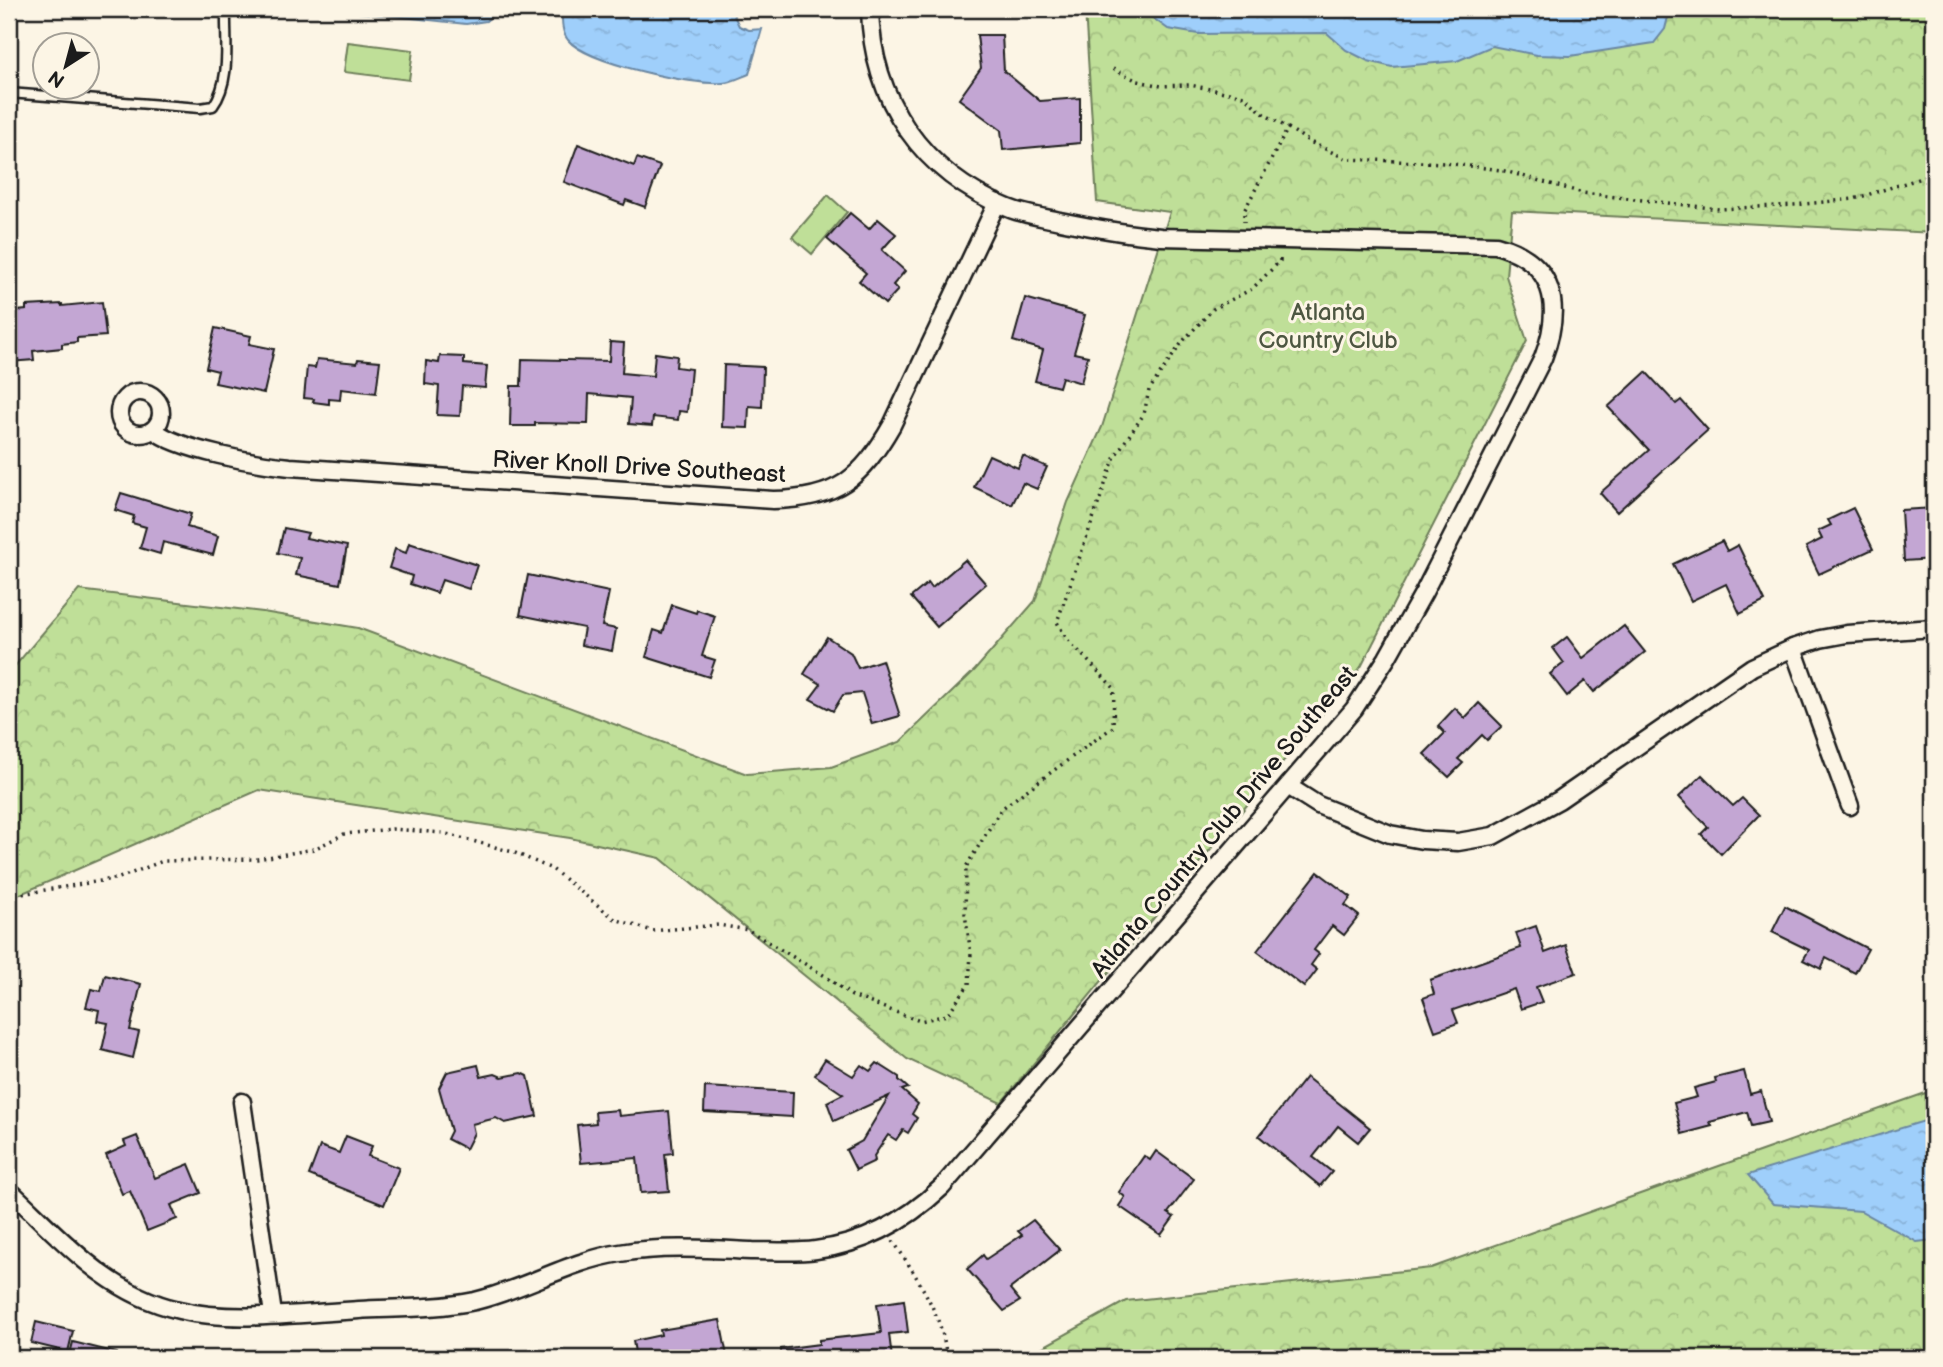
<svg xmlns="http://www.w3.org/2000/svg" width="1943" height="1367" viewBox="0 0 1943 1367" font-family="'Balsamiq Sans',sans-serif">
<defs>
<pattern id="park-crowns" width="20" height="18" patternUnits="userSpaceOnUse" patternTransform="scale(1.75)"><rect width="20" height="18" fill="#bfdf98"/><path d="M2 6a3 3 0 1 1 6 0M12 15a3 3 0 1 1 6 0" fill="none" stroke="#a4bf82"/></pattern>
<pattern id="water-ripples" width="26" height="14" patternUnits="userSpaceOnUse" patternTransform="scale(1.75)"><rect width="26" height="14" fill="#9fcffb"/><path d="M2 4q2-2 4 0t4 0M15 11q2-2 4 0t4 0" fill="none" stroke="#88b1d7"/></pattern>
</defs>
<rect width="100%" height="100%" fill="#fcf5e5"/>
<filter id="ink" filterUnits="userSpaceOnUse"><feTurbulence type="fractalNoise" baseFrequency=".0143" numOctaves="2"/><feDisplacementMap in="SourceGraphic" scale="14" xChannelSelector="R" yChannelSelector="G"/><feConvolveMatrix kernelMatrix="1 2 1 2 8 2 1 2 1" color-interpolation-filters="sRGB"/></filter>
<g filter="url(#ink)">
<g fill="url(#park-crowns)" stroke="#6e7e5a" stroke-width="2">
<polygon points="1085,9 1934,9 1934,233 1512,211 1506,276 1527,341 1361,667 1001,1103 907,1059 660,858 570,838 259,790 9,899 9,673 79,590 263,612 358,628 747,774 831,767 900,742 975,670 1035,601 1068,502 1102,427 1170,212 1097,202"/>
<polygon points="1934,1090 1934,1358 1023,1358 1126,1301 1431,1268"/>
</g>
<g fill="#bfdf98" stroke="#6e7e5a" stroke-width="2">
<polygon points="348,42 413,50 409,80 344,72"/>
<polygon points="828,195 847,212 812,254 792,237"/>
</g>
<g fill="url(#water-ripples)" stroke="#6b87a2" stroke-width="2">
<polygon points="330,9 499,9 486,21 466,24"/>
<path d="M 562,9 L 731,9 L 739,26 L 749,30 L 762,29 L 749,74 C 741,77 732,82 723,83 C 693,86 587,63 568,40 C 561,31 562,20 562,9 Z"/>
<polygon points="1145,9 1670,9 1665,29 1654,43 1570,56 1537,55 1492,46 1457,61 1392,67 1368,61 1346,50 1327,33 1198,34 1168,29 1146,13"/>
<polygon points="1934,1118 1933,1240 1917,1242 1861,1211 1773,1204 1748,1175"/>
</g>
<g fill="#c3a6d3" stroke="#1c1c1c" stroke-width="2">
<polygon points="977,35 1002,35 1004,71 1040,101 1080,98 1080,143 1003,150 1001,130 959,99 981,68"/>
<polygon points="578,144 634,166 637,158 660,166 645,207 626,200 624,205 564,182"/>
<polygon points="850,213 869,229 878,219 896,234 882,250 905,271 893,285 898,290 885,304 859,281 866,273 827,239"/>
<polygon points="1025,298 1085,315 1074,353 1088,356 1081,383 1062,377 1059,387 1035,381 1043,350 1013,341"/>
<polygon points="102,302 106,336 77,338 77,342 62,344 62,348 33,351 34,360 9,362 9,312 26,310 26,306 62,304 62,306"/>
<polygon points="215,328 251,336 249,344 274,349 264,393 215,383 218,371 206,368"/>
<polygon points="610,342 624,343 622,373 653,376 655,353 677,356 676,367 691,369 687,412 679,411 678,420 653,417 652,426 629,424 631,398 589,394 588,424 535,423 535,426 510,426 511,386 521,386 522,359 609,361"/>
<polygon points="440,356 464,357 464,364 487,366 485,388 462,386 460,416 437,415 439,386 425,384 426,361 439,363"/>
<polygon points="317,359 357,363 358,359 380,361 376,393 341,389 340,400 329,399 329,404 313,402 314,399 304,398 307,367 315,368"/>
<polygon points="724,365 763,367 762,407 749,406 748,428 722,427"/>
<polygon points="1646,372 1676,404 1681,400 1708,430 1617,512 1600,493 1649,450 1608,407"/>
<polygon points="989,455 1018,468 1023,456 1047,467 1037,489 1023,483 1012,505 974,487"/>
<polygon points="121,493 191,514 187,527 218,536 213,555 163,542 160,554 140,548 146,527 132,523 134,516 115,510"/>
<polygon points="1853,508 1873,549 1819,574 1806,547 1822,539 1818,531 1831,525 1828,520"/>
<polygon points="1934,508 1934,559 1904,561 1901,510"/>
<polygon points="284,528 308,533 306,538 347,546 340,584 296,575 300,558 278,553"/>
<polygon points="1722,541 1727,551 1738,545 1765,601 1740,614 1726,584 1691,601 1673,564"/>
<polygon points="409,543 477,565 469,589 442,580 437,593 410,584 412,576 389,568 395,549 406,553"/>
<polygon points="965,560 986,584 937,627 911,597 928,583 932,588"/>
<polygon points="528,575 609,592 602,626 616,629 612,651 581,645 584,628 520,615"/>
<polygon points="672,605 696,613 697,610 715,616 702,656 715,660 709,677 646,657 654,630 663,633"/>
<polygon points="1624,626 1645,652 1594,692 1585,681 1567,696 1550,674 1564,663 1553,648 1567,637 1583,658"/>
<polygon points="827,637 851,653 858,668 882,660 900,716 872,724 862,693 843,695 833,711 810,699 821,684 804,674"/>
<polygon points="1479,703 1502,726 1487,740 1482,735 1458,759 1463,763 1449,777 1424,754 1445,733 1438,726 1455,708 1465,718"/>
<polygon points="1702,775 1733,806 1742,798 1759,815 1721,854 1701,834 1708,827 1679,797"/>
<polygon points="1318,872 1351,897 1345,905 1359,916 1344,935 1332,926 1314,950 1319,954 1311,965 1317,970 1304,987 1257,951"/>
<polygon points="1785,906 1868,949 1855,973 1826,958 1821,969 1803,960 1809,950 1772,932"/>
<polygon points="1536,926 1545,953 1566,945 1576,973 1536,987 1542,1002 1521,1009 1514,989 1453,1010 1458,1023 1435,1031 1423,998 1434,994 1430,980 1521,948 1516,933"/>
<polygon points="105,975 141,984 130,1030 139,1032 133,1058 102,1050 108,1023 97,1021 99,1010 86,1007 91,989 101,991"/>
<polygon points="825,1059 853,1076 861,1065 870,1071 877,1063 899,1077 899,1080 908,1088 902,1090 918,1104 912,1114 917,1118 908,1133 903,1130 896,1140 888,1135 874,1156 875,1161 856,1170 846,1150 862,1141 889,1096 834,1121 827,1102 843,1094 815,1075"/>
<polygon points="478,1065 481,1077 495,1074 502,1077 522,1073 528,1076 537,1116 505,1123 496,1118 472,1124 474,1133 466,1149 447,1139 451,1131 439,1088 447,1072"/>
<polygon points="1744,1071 1750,1094 1761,1091 1769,1122 1751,1126 1747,1112 1710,1122 1712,1126 1682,1134 1674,1103 1697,1097 1694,1088 1716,1082 1715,1078"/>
<polygon points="1306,1077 1370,1128 1358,1142 1338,1126 1313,1157 1332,1172 1320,1186 1259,1136"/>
<polygon points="705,1087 793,1092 792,1117 704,1112"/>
<polygon points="618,1110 619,1116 669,1111 673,1153 665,1154 669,1191 641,1193 637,1158 581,1163 577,1125 596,1123 595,1112"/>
<polygon points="137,1136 155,1178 189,1164 201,1193 171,1205 177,1219 147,1231 130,1191 122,1194 106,1155 126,1146 124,1141"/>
<polygon points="346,1136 372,1146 368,1156 399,1168 384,1205 309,1175 320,1146 339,1153"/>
<polygon points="1156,1151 1194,1179 1168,1213 1174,1217 1161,1235 1119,1206 1125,1197 1119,1192 1144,1156 1150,1160"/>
<polygon points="1033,1220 1060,1250 1010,1289 1020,1301 1004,1311 967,1269 983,1255 986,1259 1022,1235 1018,1231"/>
<polygon points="904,1300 908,1332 889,1334 892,1358 781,1358 781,1349 819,1344 819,1340 881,1333 877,1304"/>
<polygon points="720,1320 727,1356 716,1358 636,1358 633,1341 661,1335 660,1330"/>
<polygon points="36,1322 73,1331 68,1352 31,1343"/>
<polygon points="73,1342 117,1353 116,1358 69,1358"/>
</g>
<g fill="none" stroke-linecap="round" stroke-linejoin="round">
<defs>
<path id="service" d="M 9,93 L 200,108 L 213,106 C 232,80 225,39 226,9"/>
<g id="minor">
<circle cx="140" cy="413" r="21"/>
<path d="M 154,430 C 177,450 259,464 290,467 L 773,500 C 837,499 861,479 892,425 L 997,203"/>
<polyline points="1793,648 1850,806"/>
<polyline points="1288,786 1318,805 1390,834 1422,840 1458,842 1493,836 1559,800 1752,667 1793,648 1820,639 1847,634 1934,628"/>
<polyline points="242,1102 273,1314"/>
<path d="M 9,1190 C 61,1238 107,1294 179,1310 C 232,1323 304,1313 359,1310 C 397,1308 437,1309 475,1301 C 525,1289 569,1261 620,1253 C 664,1246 708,1249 753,1251 C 773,1251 795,1253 816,1250 C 864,1244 907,1220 942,1187 L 1354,709 L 1387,658 L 1424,592 L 1543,358 C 1563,306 1555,261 1496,245 L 1161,237 C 1127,234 1094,228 1060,221 C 1043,217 1025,215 1008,208 C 922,173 872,101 870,9"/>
</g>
</defs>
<use href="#service" stroke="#1c1c1c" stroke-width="13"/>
<use href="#minor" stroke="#1c1c1c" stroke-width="21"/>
<g stroke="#1c1c1c" stroke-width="3.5" stroke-dasharray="2 5" stroke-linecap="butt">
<polyline points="1113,69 1138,81 1161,86 1190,85 1244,96 1264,114 1288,128 1244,211 1244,222"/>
<polyline points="1288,128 1310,142 1347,159 1445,163 1501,170 1583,193 1719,209 1794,205 1854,199 1934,174"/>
<polyline points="9,896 119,878 163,861 257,859 314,849 344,834 392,829 443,833 513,852 552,869 615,919 652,931 718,925 748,930 825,976 852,996 920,1021 947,1015 969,984 971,954 965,914 966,867 1001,809 1113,727 1114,688 1067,639 1057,622 1115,456 1144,414 1149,390 1183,341 1213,309 1252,289 1280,261 1280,256"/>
<path d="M 893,1241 C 914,1272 946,1320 946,1358"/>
<polyline points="1924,1358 1934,1347"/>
</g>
<use href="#service" stroke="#fcf5e5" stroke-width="8"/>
<use href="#minor" stroke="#fcf5e5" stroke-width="16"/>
</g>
</g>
<g text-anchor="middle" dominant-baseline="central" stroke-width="6" stroke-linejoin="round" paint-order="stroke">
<g font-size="24" fill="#4d5641" stroke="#fcf5e5">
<text x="1328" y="312">Atlanta<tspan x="1328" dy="28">Country Club</tspan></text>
</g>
<g font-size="24" fill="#1c1c1c" stroke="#fcf5e5">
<text transform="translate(639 467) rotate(3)">River Knoll Drive Southeast</text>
<text transform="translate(1224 822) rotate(-50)">Atlanta Country Club Drive Southeast</text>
</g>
</g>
<rect width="1943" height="1367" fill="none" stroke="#fcf5e5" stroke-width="35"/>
<rect x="18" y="18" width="1908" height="1332" fill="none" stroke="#1c1c1c" stroke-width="2.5" filter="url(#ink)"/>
<g transform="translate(66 66) rotate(216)"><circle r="33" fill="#fcf5e5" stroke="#a29e95" stroke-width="2"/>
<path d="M0-5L12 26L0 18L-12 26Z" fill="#1c1c1c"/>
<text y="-10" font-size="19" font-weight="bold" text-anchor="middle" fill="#1c1c1c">N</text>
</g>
</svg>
